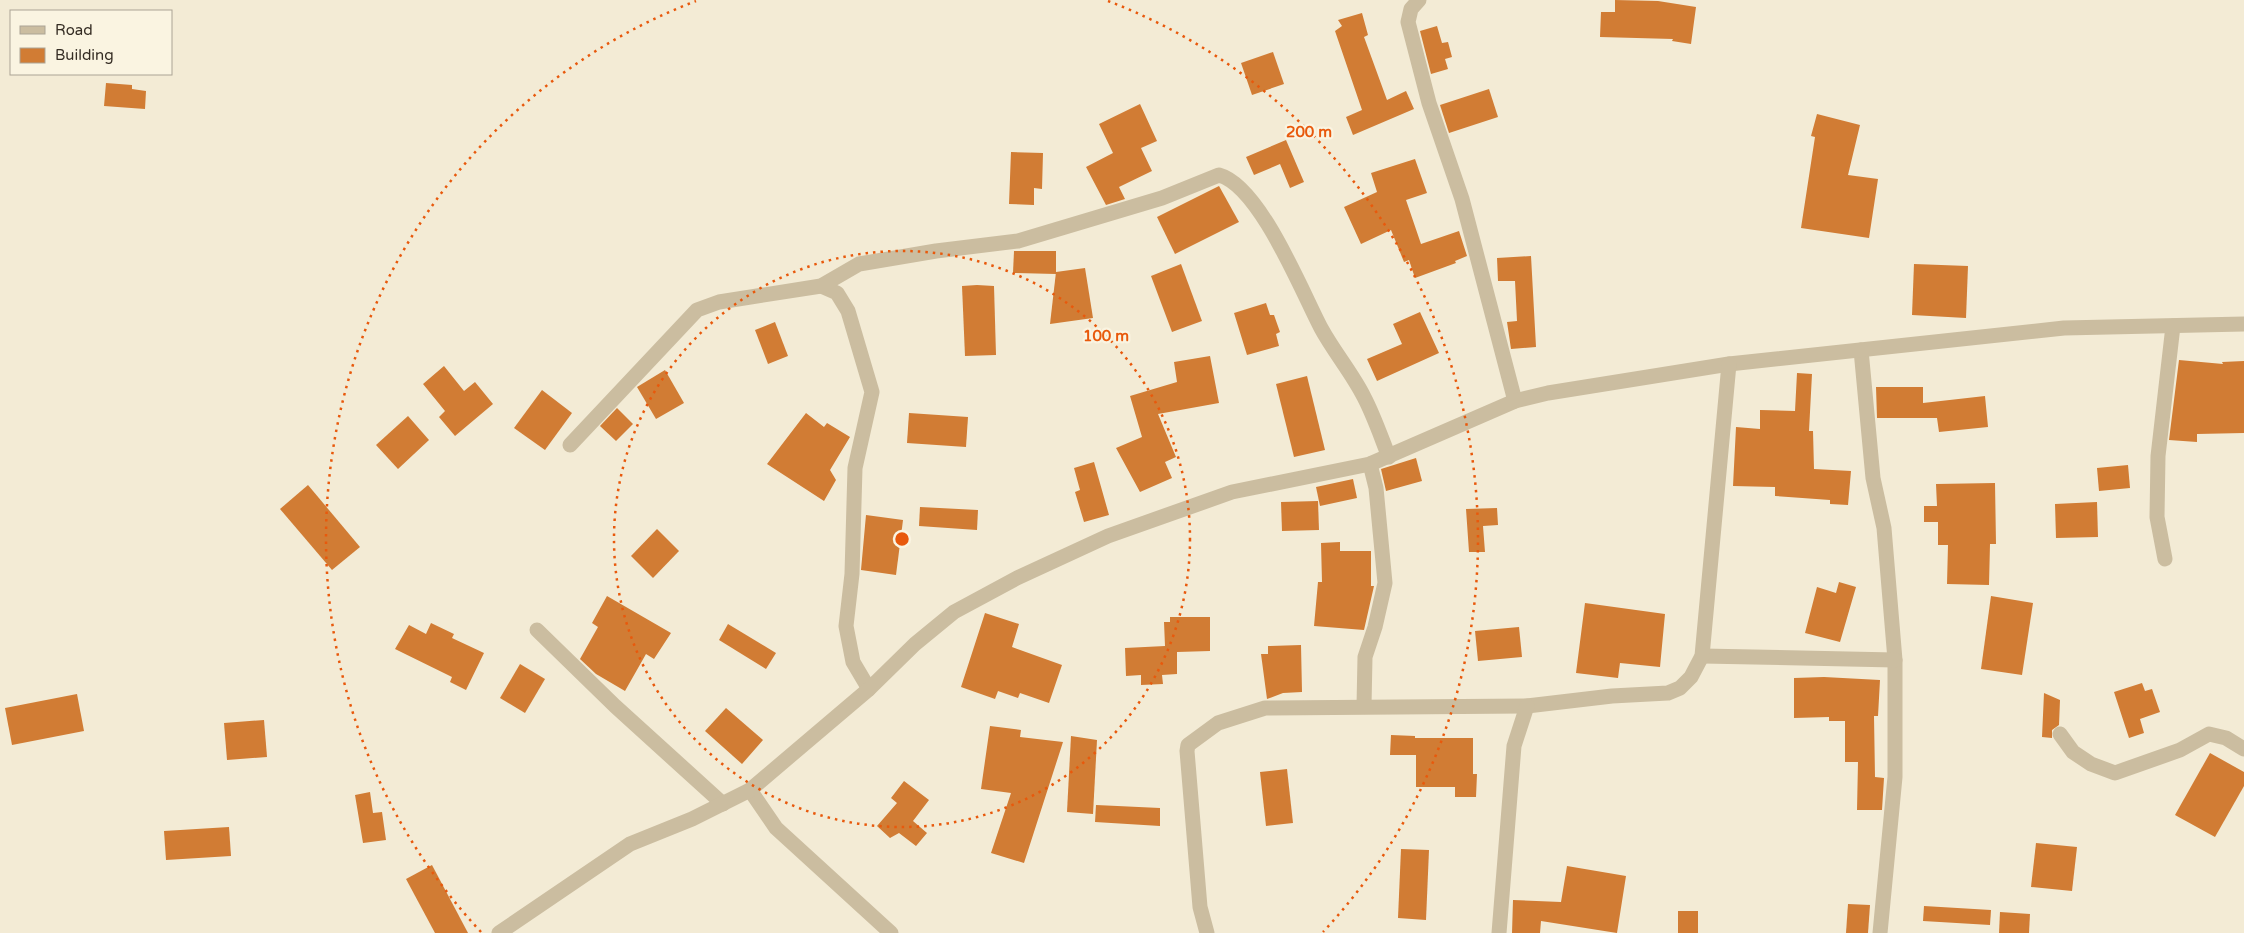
<svg xmlns="http://www.w3.org/2000/svg" width="2244" height="933" viewBox="0 0 2244 933" font-family="'Varela Round',sans-serif">
<rect width="100%" height="100%" fill="#f3ebd5"/>
<g fill="#d17c34">
<polygon points="1615,0 1658,1 1696,7 1691,44 1672,41 1673,39 1600,37 1601,12 1615,12"/>
<polygon points="1362,13 1368,35 1364,37 1387,100 1406,91 1414,109 1353,135 1346,117 1362,110 1335,31 1342,26 1338,20"/>
<polygon points="1437,26 1442,43 1448,42 1452,57 1445,59 1448,69 1431,74 1420,31"/>
<polygon points="1273,52 1284,84 1252,95 1241,63"/>
<polygon points="106,83 132,85 132,89 146,91 145,109 104,106"/>
<polygon points="1489,89 1498,117 1449,133 1440,105"/>
<polygon points="1140,104 1157,141 1141,148 1152,171 1119,187 1125,199 1106,205 1086,167 1113,153 1099,124"/>
<polygon points="1817,114 1860,125 1848,175 1878,179 1869,238 1801,228 1815,137 1811,136"/>
<polygon points="1286,140 1304,182 1290,188 1280,164 1254,175 1246,157"/>
<polygon points="1011,152 1043,153 1042,189 1034,188 1034,205 1009,204"/>
<polygon points="1415,159 1427,193 1406,200 1421,244 1459,231 1467,256 1455,261 1456,263 1415,278 1409,260 1404,262 1391,230 1361,244 1344,207 1377,192 1371,173"/>
<polygon points="1219,186 1239,222 1175,254 1157,217"/>
<polygon points="1014,251 1056,251 1056,274 1013,273"/>
<polygon points="1531,256 1536,347 1511,349 1507,322 1517,321 1515,281 1498,281 1497,258"/>
<polygon points="1181,264 1202,321 1172,332 1151,276"/>
<polygon points="1914,264 1968,266 1966,318 1912,315"/>
<polygon points="1085,268 1093,318 1050,324 1056,272"/>
<polygon points="977,285 994,286 996,355 965,356 962,286"/>
<polygon points="1266,303 1270,315 1274,315 1280,332 1276,334 1279,346 1247,355 1234,313"/>
<polygon points="1420,312 1439,353 1377,381 1367,359 1402,344 1393,324"/>
<polygon points="775,322 788,356 768,364 755,330"/>
<polygon points="1210,356 1219,403 1158,414 1176,457 1165,462 1172,478 1140,492 1116,448 1142,437 1130,396 1177,382 1174,362"/>
<polygon points="2179,360 2223,364 2222,362 2244,361 2244,433 2197,434 2197,442 2169,440"/>
<polygon points="444,366 464,391 475,382 493,404 455,436 439,417 445,411 423,384"/>
<polygon points="665,370 684,403 656,419 637,387"/>
<polygon points="1797,373 1812,374 1809,431 1813,431 1814,469 1851,471 1848,505 1830,504 1830,500 1775,496 1775,487 1733,486 1736,427 1760,429 1760,410 1795,411"/>
<polygon points="1307,376 1325,450 1294,457 1276,384"/>
<polygon points="1876,387 1923,387 1923,403 1985,396 1988,427 1939,432 1937,418 1877,418"/>
<polygon points="542,390 572,413 545,450 514,428"/>
<polygon points="617,408 633,424 616,441 600,426"/>
<polygon points="806,413 824,427 827,423 850,437 830,470 836,480 824,501 767,464"/>
<polygon points="909,413 968,417 966,447 907,443"/>
<polygon points="408,416 429,440 398,469 376,445"/>
<polygon points="1416,458 1422,481 1386,491 1381,469"/>
<polygon points="1094,462 1109,515 1084,522 1075,492 1080,490 1074,468"/>
<polygon points="2128,465 2130,488 2099,491 2097,468"/>
<polygon points="1353,479 1357,498 1320,506 1316,487"/>
<polygon points="1995,483 1996,544 1990,544 1989,585 1947,584 1948,545 1938,545 1938,522 1924,522 1924,506 1937,506 1936,484"/>
<polygon points="308,485 360,547 332,570 280,509"/>
<polygon points="1318,501 1319,530 1282,531 1281,502"/>
<polygon points="2097,502 2098,537 2056,538 2055,504"/>
<polygon points="920,507 978,510 977,530 919,526"/>
<polygon points="1497,508 1498,525 1483,526 1485,552 1469,552 1466,509"/>
<polygon points="866,515 903,520 896,575 861,570"/>
<polygon points="657,529 679,551 653,578 631,556"/>
<polygon points="1340,542 1340,551 1371,551 1371,586 1374,586 1364,630 1314,626 1318,582 1322,582 1321,543"/>
<polygon points="1839,582 1856,587 1840,642 1805,633 1817,587 1836,593"/>
<polygon points="607,596 671,633 654,659 646,654 625,691 596,674 580,659 598,627 592,623"/>
<polygon points="1991,596 2033,603 2022,675 1981,669"/>
<polygon points="1585,603 1665,614 1660,667 1620,663 1618,678 1576,673"/>
<polygon points="985,613 1019,624 1012,647 1062,665 1049,703 1020,693 1018,698 998,691 995,699 961,687"/>
<polygon points="1170,617 1210,617 1210,651 1177,652 1177,674 1162,675 1163,684 1141,685 1141,675 1126,676 1125,648 1165,646 1164,622 1170,622"/>
<polygon points="431,623 454,634 452,638 484,653 466,690 450,682 452,677 395,649 409,625 426,634"/>
<polygon points="728,624 776,653 766,669 719,640"/>
<polygon points="1519,627 1522,657 1478,661 1475,631"/>
<polygon points="1301,645 1302,692 1283,693 1267,699 1261,654 1268,654 1268,646"/>
<polygon points="520,664 545,679 525,713 500,698"/>
<polygon points="1824,677 1880,680 1878,716 1874,716 1875,777 1884,778 1882,810 1857,810 1858,762 1845,762 1845,721 1829,721 1829,717 1794,718 1794,678"/>
<polygon points="2142,683 2145,691 2152,689 2160,712 2140,719 2144,733 2129,738 2114,692"/>
<polygon points="2044,693 2060,700 2059,725 2052,730 2052,738 2042,737"/>
<polygon points="77,694 84,731 12,745 5,708"/>
<polygon points="726,708 763,740 742,764 705,731"/>
<polygon points="264,720 267,757 227,760 224,723"/>
<polygon points="990,726 1021,730 1020,737 1063,742 1024,863 991,853 1011,793 981,789"/>
<polygon points="1391,735 1415,736 1415,738 1473,738 1473,774 1477,774 1476,797 1455,797 1455,787 1416,787 1416,755 1390,755"/>
<polygon points="1071,736 1097,740 1093,814 1067,812"/>
<polygon points="2210,753 2244,772 2244,786 2215,837 2175,815"/>
<polygon points="1287,769 1293,823 1266,826 1260,772"/>
<polygon points="904,781 929,800 913,821 927,833 916,846 899,833 890,838 877,826 897,803 891,798"/>
<polygon points="370,792 373,813 382,812 386,840 363,843 355,795"/>
<polygon points="1096,805 1160,808 1160,826 1095,822"/>
<polygon points="229,827 231,856 166,860 164,831"/>
<polygon points="2036,843 2077,847 2072,891 2031,887"/>
<polygon points="1401,849 1429,850 1426,920 1398,918"/>
<polygon points="432,865 468,933 435,933 406,879"/>
<polygon points="1567,866 1626,876 1617,933 1541,921 1540,933 1512,933 1513,900 1561,902"/>
<polygon points="1848,904 1870,905 1868,933 1846,933"/>
<polygon points="1924,906 1991,910 1990,925 1923,921"/>
<rect x="1678" y="911" width="20" height="22"/>
<polygon points="2000,912 2030,914 2029,933 1999,933"/>
</g>
<g fill="none" stroke-linecap="round" stroke-linejoin="round">
<g stroke="#cbbda0" stroke-width="15">
<polyline points="1419,0 1411,9 1408,22 1429,103 1462,199 1515,401"/>
<polyline points="821,286 837,293 848,311 872,392 855,468 852,574 846,626 853,662 869,689"/>
<polyline points="1861,350 1873,478 1884,528 1895,660 1895,777 1880,933"/>
<path d="M 570,445 L 697,310 L 719,302 L 821,286 L 859,264 L 936,251 L 1018,241 L 1162,198 L 1219,175 C 1260,186 1302,292 1321,328 C 1334,352 1352,373 1364,397 C 1374,416 1381,437 1389,457"/>
<polyline points="2165,559 2157,517 2158,456 2173,326"/>
<polyline points="537,630 615,706 723,804"/>
<polyline points="1702,656 1895,660"/>
<polyline points="1364,706 1365,657 1375,627 1385,583 1376,488 1370,464"/>
<polyline points="2060,734 2073,752 2091,764 2115,773 2180,750 2209,734 2226,738 2244,749"/>
<polyline points="750,790 776,828 891,933"/>
<polyline points="499,933 630,844 692,819 750,790 869,689 915,644 954,612 1017,578 1108,536 1232,492 1370,464 1515,401 1548,393 1729,364 2064,328 2244,324"/>
<polyline points="1207,933 1200,907 1187,751 1188,745 1218,723 1265,708 1527,706 1612,696 1668,693 1680,688 1691,677 1702,656 1729,364"/>
<polyline points="1499,933 1514,746 1527,706"/>
</g>
</g>
<g fill="none" stroke="#e8590c" stroke-width="2.5" stroke-dasharray="2.5 5">
<circle cx="902" cy="539" r="288"/>
<path d="M481 932A576 576 0 0 1 696 1M1108 1A576 576 0 0 1 1323 932"/>
</g>
<circle cx="902" cy="539" r="8" fill="#e8590c" stroke="#faf4e1" stroke-width="2.5"/>
<g font-size="15" text-anchor="middle" font-weight="bold" fill="#e8590c" stroke="#faf4e1" stroke-width="4.5" stroke-linejoin="round" paint-order="stroke">
<text x="1309" y="137">200 m</text>
<text x="1106" y="341">100 m</text>
</g>
<rect x="10" y="10" width="162" height="65" fill="#faf4e1" stroke="#aba495"/>
<rect x="20" y="26" width="25" height="8" fill="#cbbda0" stroke="#aba495"/>
<text x="55" y="35" font-size="15" fill="#352d24">Road</text>
<rect x="20" y="48" width="25" height="15" fill="#d17c34" stroke="#aba495"/>
<text x="55" y="60" font-size="15" fill="#352d24">Building</text>
</svg>
